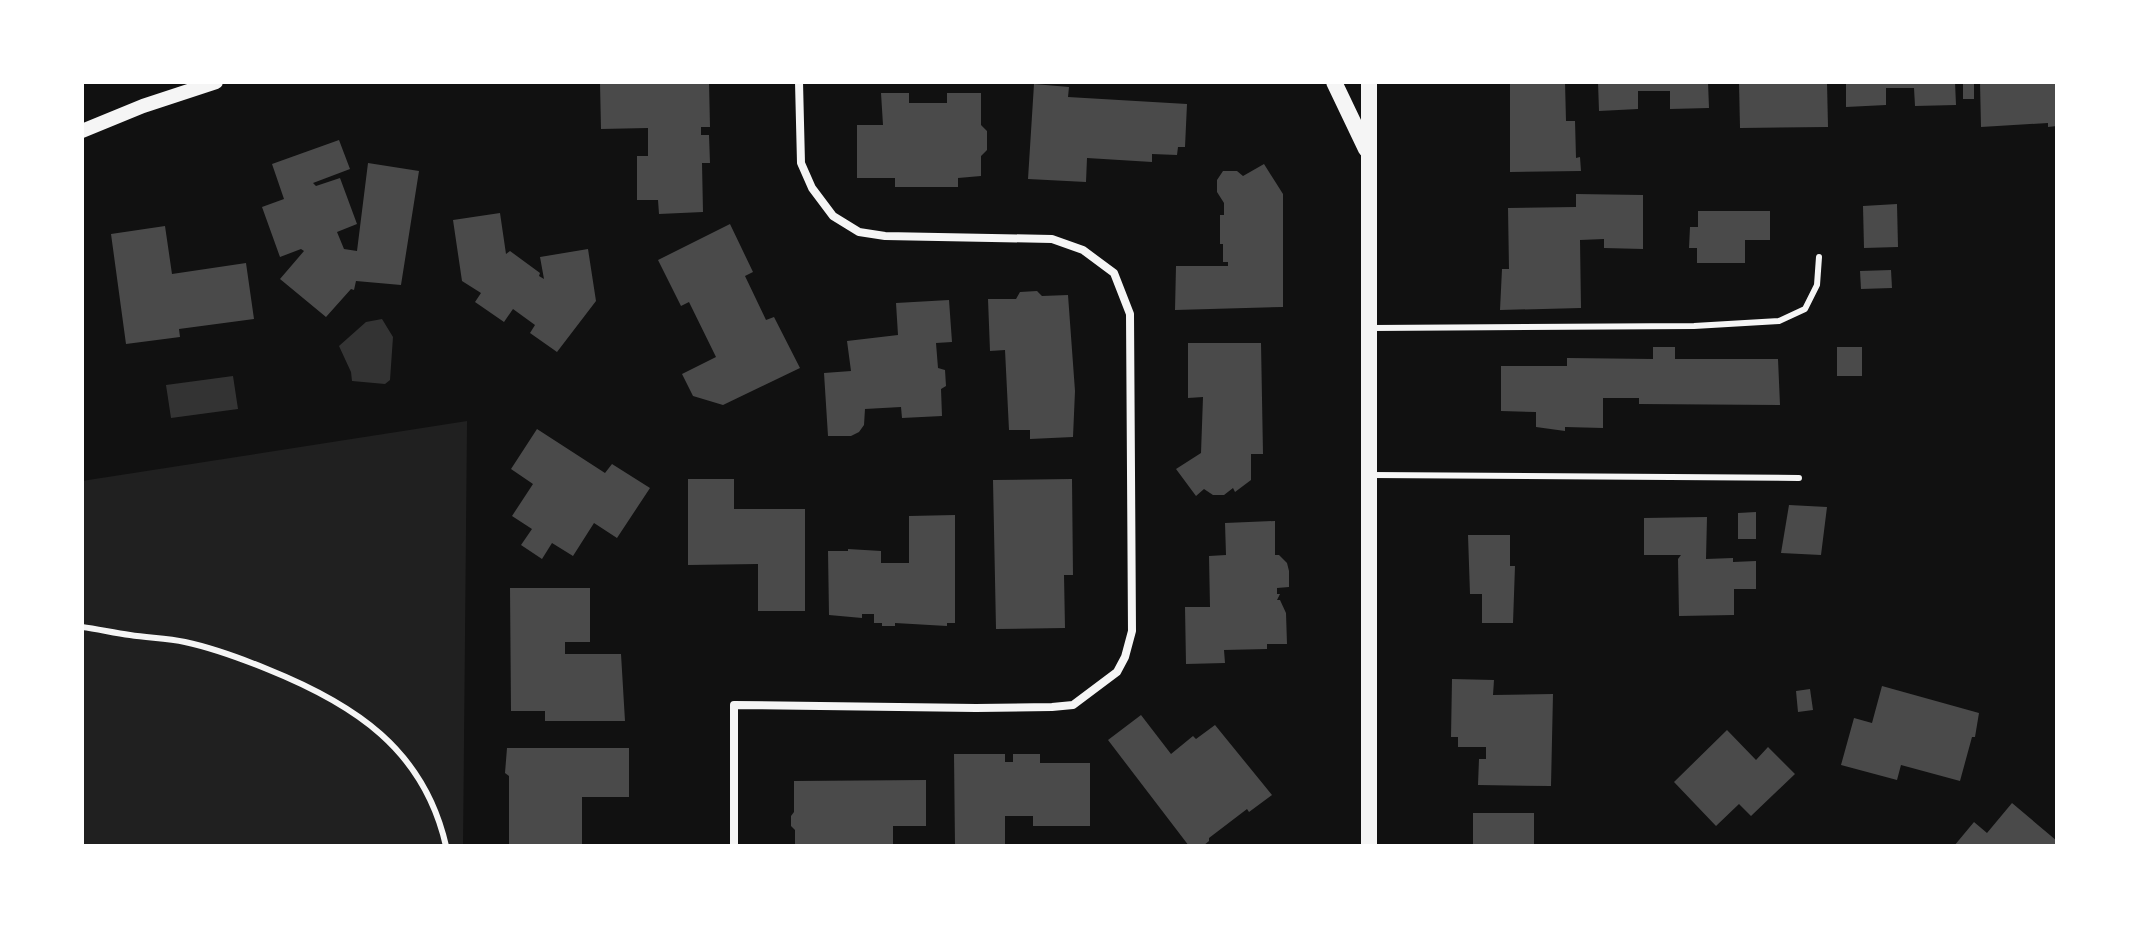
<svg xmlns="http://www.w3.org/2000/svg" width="2139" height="928" viewBox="0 0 2139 928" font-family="'Exo 2',sans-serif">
<rect width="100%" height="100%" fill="#111"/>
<polygon fill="#202020" points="467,421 463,846 82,846 82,481"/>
<g fill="#333">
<polygon points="382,319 393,337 390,380 385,384 352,381 351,372 339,346 366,322"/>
<polygon points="233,376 238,409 171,418 166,385"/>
</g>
<g fill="#4a4a4a">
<polygon points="709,82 710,127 701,127 701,135 709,135 710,163 702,163 703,212 659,214 658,200 637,200 637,156 648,156 648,128 601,129 600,83"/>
<polygon points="1510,82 1565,82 1566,121 1575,121 1576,158 1580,157 1581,171 1510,172"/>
<polygon points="1598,82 1708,82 1709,108 1670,109 1670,91 1638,91 1638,109 1599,111"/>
<polygon points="1739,82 1827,82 1828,127 1740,128"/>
<polygon points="1846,82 1955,82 1956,105 1915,106 1914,88 1886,88 1886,105 1846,107"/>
<rect x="1963" y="82" width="11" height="17"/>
<polygon points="1980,82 2057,82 2057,126 2048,127 2048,123 1981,127"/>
<polygon points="1034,84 1069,87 1068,97 1187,104 1185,147 1178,147 1177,155 1152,154 1152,162 1087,158 1086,182 1028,179"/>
<polygon points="881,93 909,93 909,103 947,103 947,93 981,93 981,125 987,131 987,150 981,156 981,176 958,178 958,187 895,187 895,178 857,178 857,125 883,125"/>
<polygon points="339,140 350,169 313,183 316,186 340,178 357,224 337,232 344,249 357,251 368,163 419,171 401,285 356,281 354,290 351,289 326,317 280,279 304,251 301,249 280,257 262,207 284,199 272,164"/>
<polygon points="1264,164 1283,194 1283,307 1175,310 1176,266 1228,266 1228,262 1223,262 1223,244 1220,244 1220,215 1224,215 1224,203 1217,192 1217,180 1223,171 1237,171 1243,176"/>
<polygon points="1576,194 1643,195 1643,249 1604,248 1604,239 1580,240 1581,308 1500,310 1502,269 1509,269 1508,208 1576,207"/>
<polygon points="1897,204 1898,247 1864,248 1863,206"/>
<polygon points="1698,211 1770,211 1770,240 1745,240 1745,263 1697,263 1697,248 1689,248 1690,227 1698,227"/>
<polygon points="500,213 506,254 510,251 540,273 539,276 544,279 540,257 588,249 596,301 557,352 530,333 535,325 513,309 504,322 475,302 481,293 462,281 453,220"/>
<polygon points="730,224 753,272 745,276 766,320 774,317 800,368 723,405 693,396 682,374 716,357 689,302 681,306 658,260"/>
<polygon points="165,226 172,274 246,263 254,319 179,329 180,337 126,344 111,234"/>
<polygon points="1891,270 1892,288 1861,289 1860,271"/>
<polygon points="1037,291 1042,296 1068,295 1075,391 1073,437 1030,439 1030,430 1009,430 1005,350 990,351 988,299 1016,299 1020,292"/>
<polygon points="949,300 952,342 936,343 938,368 945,370 946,386 941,389 942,416 902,418 901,407 865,409 864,425 859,432 851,436 828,436 824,373 851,371 847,341 898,335 896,303"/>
<polygon points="1188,343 1261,343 1263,454 1251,454 1251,480 1235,492 1233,488 1224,495 1213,495 1204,489 1196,496 1176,469 1201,453 1203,397 1188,398"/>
<polygon points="1653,347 1675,347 1675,359 1778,359 1780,405 1639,404 1639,398 1603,398 1603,428 1565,427 1565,431 1536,427 1536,412 1501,411 1501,366 1567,366 1567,358 1653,359"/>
<rect x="1837" y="347" width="25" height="29"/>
<polygon points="537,429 605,473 612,464 650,488 617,538 594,523 573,556 552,543 542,559 521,545 532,529 512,516 533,484 511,469"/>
<polygon points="688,479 734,479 734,509 805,509 805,611 758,611 758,564 688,565"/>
<polygon points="1072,479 1073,575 1064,575 1065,628 996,629 993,480"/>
<polygon points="1789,505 1827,507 1821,555 1781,553"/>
<polygon points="1756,512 1756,539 1738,539 1738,513"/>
<polygon points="955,515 955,623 947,623 947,626 895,623 895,626 882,626 882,623 874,623 874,614 862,614 862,618 829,615 828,551 848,551 848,549 881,551 881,563 909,563 909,516"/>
<polygon points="1707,517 1706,559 1733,558 1733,562 1756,561 1756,589 1734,589 1734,615 1679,616 1678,559 1681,555 1644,555 1644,518"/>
<polygon points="1275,521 1275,555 1279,555 1287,563 1289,571 1289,587 1277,588 1277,594 1280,594 1277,600 1280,600 1286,613 1287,644 1267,644 1267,649 1224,650 1225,663 1186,664 1185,607 1210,607 1209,556 1226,555 1225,523"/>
<polygon points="1468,535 1510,535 1510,566 1515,566 1513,623 1482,623 1482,594 1470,594"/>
<polygon points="510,588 590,588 590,642 565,642 565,654 621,654 625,721 545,721 545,711 511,711"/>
<polygon points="1452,679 1494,680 1493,695 1553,694 1551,786 1478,785 1479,759 1486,759 1486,747 1458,747 1458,737 1451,737"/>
<polygon points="1882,686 1979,713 1975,737 1972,737 1960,781 1901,765 1897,780 1841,765 1854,718 1872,723"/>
<polygon points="1810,689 1813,710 1798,712 1796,691"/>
<polygon points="1141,715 1171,754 1193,736 1196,739 1215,725 1272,795 1249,812 1247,809 1209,838 1209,841 1203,846 1189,846 1108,740"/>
<polygon points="1727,730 1756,760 1768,747 1795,774 1751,816 1739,804 1716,826 1674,782"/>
<polygon points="507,748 629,748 629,797 582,797 582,846 509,846 509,776 505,773"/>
<polygon points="954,754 1005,754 1005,762 1013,762 1013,754 1040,754 1040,763 1090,763 1090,826 1033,826 1033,816 1005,816 1005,846 955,846"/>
<polygon points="926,780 926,826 893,826 893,846 795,846 795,830 791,826 791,816 794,812 794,781"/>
<polygon points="2012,803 2057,841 2057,846 1954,846 1974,822 1987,833"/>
<rect x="1473" y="813" width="61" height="33"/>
</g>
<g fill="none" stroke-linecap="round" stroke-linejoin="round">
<g stroke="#f5f5f5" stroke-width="6">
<polyline points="1372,328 1694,326 1779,321 1805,309 1817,285 1819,257"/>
<polyline points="1372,475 1799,478"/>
<path d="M 82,627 C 98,629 114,633 130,635 C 149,638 167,638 185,642 C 213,648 240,658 267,669 C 354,704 424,749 446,846"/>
</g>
<polyline stroke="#f5f5f5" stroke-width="8" points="734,846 734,705 976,708 1052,707 1073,705 1117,672 1125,657 1132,631 1130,314 1114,273 1083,250 1052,239 885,236 859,232 833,216 812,188 801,163 799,82"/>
<polyline stroke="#f5f5f5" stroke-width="14" points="82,131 143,106 216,82"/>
<g stroke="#f5f5f5" stroke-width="16">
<polyline points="1334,82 1366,149"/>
<polyline points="1369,82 1369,846"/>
</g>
</g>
<rect width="2139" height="928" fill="none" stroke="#ffffff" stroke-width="168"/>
</svg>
